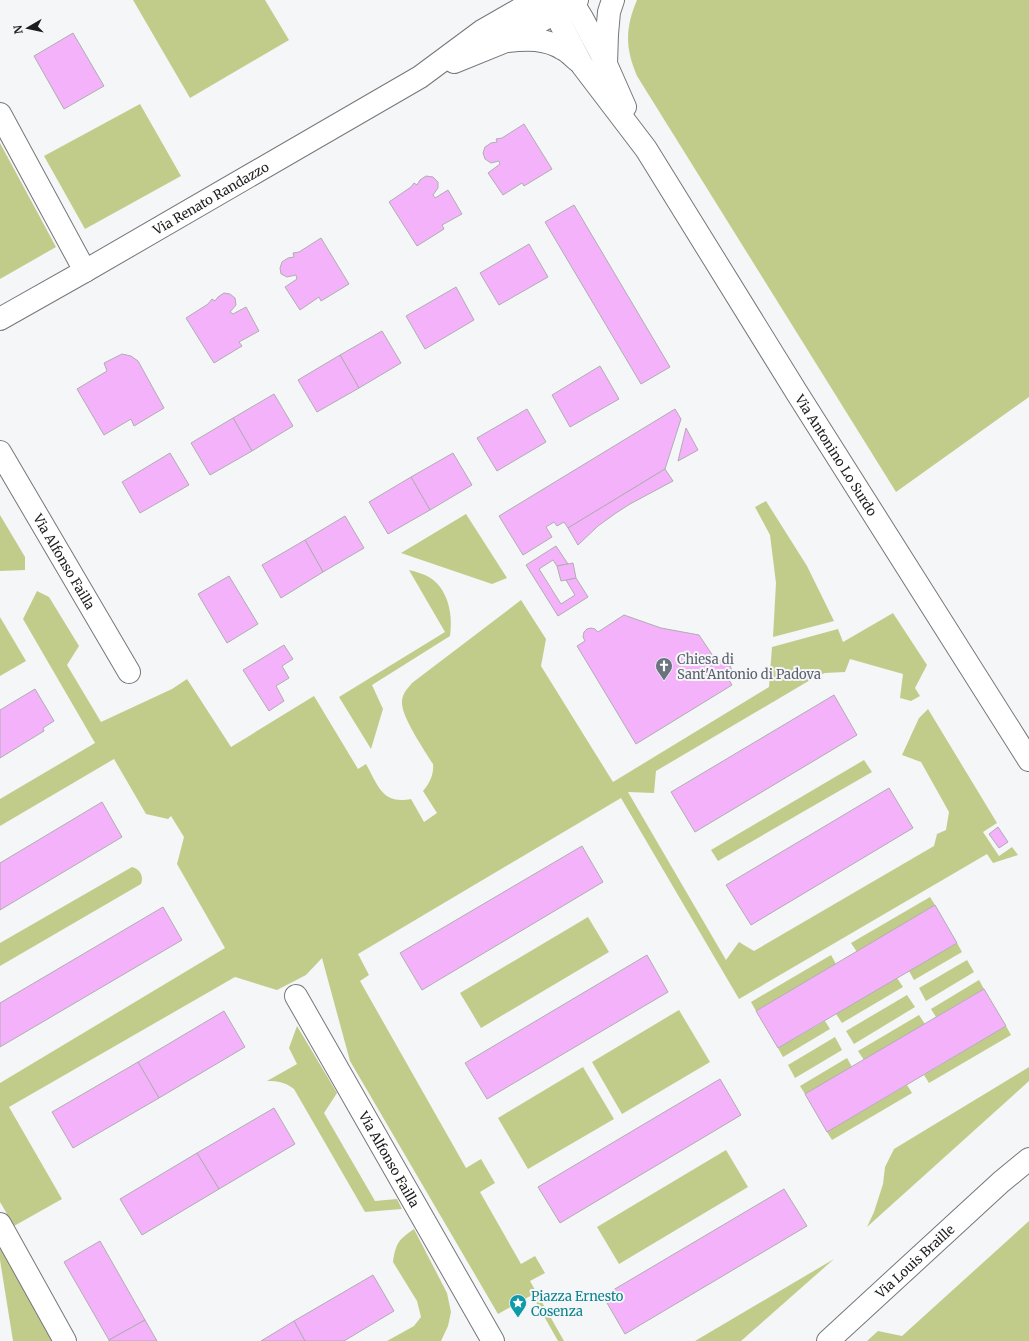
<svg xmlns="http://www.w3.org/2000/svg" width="1029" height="1341" viewBox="0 0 1029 1341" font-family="Merriweather,serif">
<rect width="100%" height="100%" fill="#f4f6f8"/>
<g fill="#c2cc8a">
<polygon points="133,0 265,0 289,40 190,98"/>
<path d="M 637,0 L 1029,0 L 1029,397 L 896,492 L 637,76 C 625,48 625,28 637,0 Z"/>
<polygon points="140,104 181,176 85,229 44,156"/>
<polygon points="0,143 56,247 0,279"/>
<polygon points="766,501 807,566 834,621 773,637 776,583 770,535 755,507"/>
<polygon points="466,514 507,578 492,584 401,553"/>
<polygon points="0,515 25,557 25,570 0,571"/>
<path d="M 409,570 C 417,572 425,574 432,579 C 449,592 453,616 450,636 L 372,685 L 383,709 L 371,749 L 339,697 L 445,632 Z"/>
<path d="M 37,591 L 49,597 L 79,646 L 67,665 L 101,722 L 172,689 L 187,679 L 231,747 L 314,696 L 358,769 L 366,764 C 378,785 382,805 411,799 L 424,822 L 437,813 L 423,791 C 430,783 434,774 433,764 C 425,751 401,716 402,702 C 402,694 407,689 412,683 L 521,600 L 546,639 L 541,666 L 613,782 L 769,687 L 772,647 L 838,629 L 843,642 L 893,613 L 927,665 L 915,688 L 920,696 L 911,701 L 900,698 L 903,674 L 850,659 L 845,672 L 825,673 L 817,676 L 656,771 L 654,793 L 628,792 L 726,960 L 739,942 L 754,951 L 934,846 L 937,834 L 946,830 L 949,812 L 921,762 L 902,755 L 919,718 L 928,709 L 997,823 L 983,832 L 999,856 L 1012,847 L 1018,855 L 993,863 L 987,854 L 739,999 L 621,798 L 358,954 L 369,975 L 360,981 L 466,1168 L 481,1159 L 495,1183 L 480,1192 L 521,1264 L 535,1256 L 545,1273 L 530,1281 L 564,1341 L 558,1341 L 532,1295 L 498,1314 L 350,1061 L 322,958 L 306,975 L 277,990 L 235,977 L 9,1107 L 62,1199 L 14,1226 L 0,1202 L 0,1083 L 225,948 L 177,864 L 184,837 L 171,816 L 168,819 L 146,814 L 114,759 L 0,826 L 0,799 L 95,743 L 23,619 Z"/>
<polygon points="0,617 26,661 0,676"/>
<polygon points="864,760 872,772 718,861 711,850"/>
<path d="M 132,867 C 140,869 144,876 141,884 L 0,966 L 0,943 Z"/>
<polygon points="930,897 935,905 857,952 851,943"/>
<polygon points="588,917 609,952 481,1028 460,993"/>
<polygon points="957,943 962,952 914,980 909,971"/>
<polygon points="831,955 836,964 756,1011 751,1002"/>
<polygon points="967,960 974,972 926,1001 919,988"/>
<polygon points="897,978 903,987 842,1023 836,1014"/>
<polygon points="979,980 984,989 936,1017 931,1009"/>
<polygon points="907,995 915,1007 854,1044 846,1031"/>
<polygon points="679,1010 710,1062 622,1114 592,1062"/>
<polygon points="919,1015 925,1024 864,1060 858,1051"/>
<polygon points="825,1021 830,1029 783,1057 778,1048"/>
<path d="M 297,1026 L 337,1093 L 324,1113 L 375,1201 L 397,1199 L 402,1209 L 365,1212 L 294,1089 C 285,1082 278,1081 267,1081 L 297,1064 L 289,1048 Z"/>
<polygon points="1006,1026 1011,1035 929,1083 924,1075"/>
<polygon points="835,1037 842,1050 795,1078 788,1065"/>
<polygon points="847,1058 852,1067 805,1094 800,1086"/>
<polygon points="583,1067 614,1119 528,1169 498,1118"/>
<polygon points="1029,1067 1029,1081 867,1227 874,1212 883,1184 885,1167 894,1149"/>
<polygon points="907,1085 912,1093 832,1140 827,1132"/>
<polygon points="726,1150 748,1187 619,1264 597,1227"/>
<polygon points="1029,1221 1029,1341 867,1341 878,1331 902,1336"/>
<path d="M 414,1229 L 447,1293 L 451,1312 L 448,1326 L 441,1341 L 387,1341 L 414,1326 L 421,1317 L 417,1301 L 393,1262 C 396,1243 398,1240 414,1229 Z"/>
<polygon points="0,1244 54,1341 13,1341 0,1260"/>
<polygon points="834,1259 741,1341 695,1341"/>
</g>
<g fill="#f4b2fb" stroke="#afaeb0">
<polygon points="73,33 104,86 64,109 34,56"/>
<polygon points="524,124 552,169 524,186 522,183 503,195 488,173 500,164 499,161 491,163 485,159 483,153 485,147 491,143 497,142 496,139 502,138"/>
<polygon points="426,176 433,177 438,182 438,188 433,195 435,198 448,190 462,214 442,225 444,229 417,246 389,202 411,187 414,183 417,185 420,180"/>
<polygon points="574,205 670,367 641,384 545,222"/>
<polygon points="321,238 349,284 321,301 319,297 300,310 285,287 297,279 296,275 287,277 281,274 280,268 282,262 288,258 294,257 293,253 299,252"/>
<polygon points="529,244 548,277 499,305 480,273"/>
<polygon points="456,287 474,320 425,349 406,316"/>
<polygon points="224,293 230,294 235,298 236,305 230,312 233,314 246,307 259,331 239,342 242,346 214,363 186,318 208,304 212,299 215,301 218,297"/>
<polygon points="382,331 401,363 359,388 340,355"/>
<polygon points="122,354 131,356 138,361 164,408 134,426 131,419 104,435 77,389 107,371 104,363"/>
<polygon points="340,355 359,388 317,412 298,380"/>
<polygon points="600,366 619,399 570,427 552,395"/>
<polygon points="274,394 293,426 252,451 233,418"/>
<polygon points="527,409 546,442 497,471 477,438"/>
<polygon points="675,409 681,419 665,469 568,528 564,522 557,526 554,522 546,527 552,537 523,555 499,516"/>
<polygon points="233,418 252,451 210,475 191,443"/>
<polygon points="686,428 698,450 678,461"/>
<polygon points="170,453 189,485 140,513 122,482"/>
<polygon points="453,453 472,485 430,510 411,477"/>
<polygon points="665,469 673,481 630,504 616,513 598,526 578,545 568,528"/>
<polygon points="411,477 430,510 388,534 369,502"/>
<polygon points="345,516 364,548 323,572 305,540"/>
<polygon points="305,540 323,572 281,598 262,565"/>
<polygon points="556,546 568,564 557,566 553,560 539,569 561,604 575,595 566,580 576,578 588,597 558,616 526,565"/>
<polygon points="573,563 576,578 561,581 557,566"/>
<polygon points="229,576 258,624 227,643 198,594"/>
<polygon points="624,615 661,628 699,635 717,662 721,660 725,661 729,663 732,671 727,677 732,685 636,744 577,646 585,641 583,637 584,632 587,629 591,628 595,629 598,632"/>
<polygon points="284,645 293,659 282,666 289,678 276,686 284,701 269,711 243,670"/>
<polygon points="35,689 54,721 43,728 44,731 0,758 0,710"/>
<polygon points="834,695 857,735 695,832 671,792"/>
<polygon points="889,788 913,828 751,925 726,885"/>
<polygon points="102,802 122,837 0,910 0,863"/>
<polygon points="998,827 1008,842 999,848 989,834"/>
<polygon points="582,846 603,882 422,990 400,953"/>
<polygon points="935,905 957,943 778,1048 756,1011"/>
<polygon points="163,907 182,940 0,1047 0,1003"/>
<polygon points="647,955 668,992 487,1099 465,1063"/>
<polygon points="984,989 1006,1026 827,1132 805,1094"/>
<polygon points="224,1011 245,1047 159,1098 138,1062"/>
<polygon points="138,1062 159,1098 73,1148 52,1112"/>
<polygon points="720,1079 741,1115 560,1223 538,1187"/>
<polygon points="274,1108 295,1144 219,1189 197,1153"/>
<polygon points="197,1153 219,1189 142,1235 120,1199"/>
<polygon points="784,1189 807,1226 625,1334 603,1296"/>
<polygon points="100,1241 145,1320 109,1340 64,1262"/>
<polygon points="373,1275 394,1311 344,1341 305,1341 294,1321"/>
<polygon points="145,1320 157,1341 109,1341 109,1340"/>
<polygon points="294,1321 305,1341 261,1341"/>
</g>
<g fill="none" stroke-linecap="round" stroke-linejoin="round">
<defs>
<g id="street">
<path id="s1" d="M 552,0 L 555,13 L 582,65 L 646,149 L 797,393 L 1029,760"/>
<polyline points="571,0 582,18 605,61"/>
<polyline points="613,0 609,12 607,34 606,64 625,107"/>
<path d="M 507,41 C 527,39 545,38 563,49 C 569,52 573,57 578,61"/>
<polyline points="454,62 506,41 577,0"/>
<polyline points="0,114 85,271"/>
<path id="s2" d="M 0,319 L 85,271 L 420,77 L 482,31 L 536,0"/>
<path id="s3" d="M 0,452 L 129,672"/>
<path id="s4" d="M 296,996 L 493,1341"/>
<polyline points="0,1224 65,1341"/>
<path id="s5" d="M 828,1341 L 1001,1182 L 1029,1159"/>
</g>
</defs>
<use href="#street" stroke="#76777a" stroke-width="24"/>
<use href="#street" stroke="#fff" stroke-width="22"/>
</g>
<defs>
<symbol id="church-pin" viewBox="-11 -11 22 30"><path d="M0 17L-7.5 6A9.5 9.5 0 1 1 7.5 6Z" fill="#6b7280" stroke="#f4f6f8"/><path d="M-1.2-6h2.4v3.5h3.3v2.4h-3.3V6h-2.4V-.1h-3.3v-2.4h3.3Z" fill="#fff"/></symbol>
<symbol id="sight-pin" viewBox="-11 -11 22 30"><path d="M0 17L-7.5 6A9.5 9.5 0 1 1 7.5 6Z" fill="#0f9aa8" stroke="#f4f6f8"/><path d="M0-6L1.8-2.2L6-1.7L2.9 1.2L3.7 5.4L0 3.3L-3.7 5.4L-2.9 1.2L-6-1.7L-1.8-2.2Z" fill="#fff"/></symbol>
</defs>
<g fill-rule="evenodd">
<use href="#church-pin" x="654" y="656" width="20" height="27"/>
<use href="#sight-pin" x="508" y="1293" width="20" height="27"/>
</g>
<g text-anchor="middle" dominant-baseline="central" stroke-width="4" stroke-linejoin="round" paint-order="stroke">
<g font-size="13" fill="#1d1d1e" stroke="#f4f6f8">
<text stroke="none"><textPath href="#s2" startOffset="243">Via Renato Randazzo</textPath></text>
<text stroke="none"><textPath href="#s1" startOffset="538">Via Antonino Lo Surdo</textPath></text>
<text stroke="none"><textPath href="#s3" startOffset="127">Via Alfonso Failla</textPath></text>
<text stroke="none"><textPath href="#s4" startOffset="188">Via Alfonso Failla</textPath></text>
<text stroke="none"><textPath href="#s5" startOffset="118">Via Louis Braille</textPath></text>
</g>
<g font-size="13" fill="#5b616d" stroke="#f4f6f8" text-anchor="start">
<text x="677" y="659">Chiesa di<tspan x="677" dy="15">Sant'Antonio di Padova</tspan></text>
</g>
<g font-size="13" fill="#0d838f" stroke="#f4f6f8" text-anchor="start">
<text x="531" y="1296">Piazza Ernesto<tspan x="531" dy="15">Cosenza</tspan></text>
</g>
</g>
<g transform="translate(28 28) rotate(261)" stroke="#f4f6f8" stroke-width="3" paint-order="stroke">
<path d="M0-3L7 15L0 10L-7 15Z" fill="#1d1d1e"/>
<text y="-6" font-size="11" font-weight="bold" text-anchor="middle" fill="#1d1d1e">N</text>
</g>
</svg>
